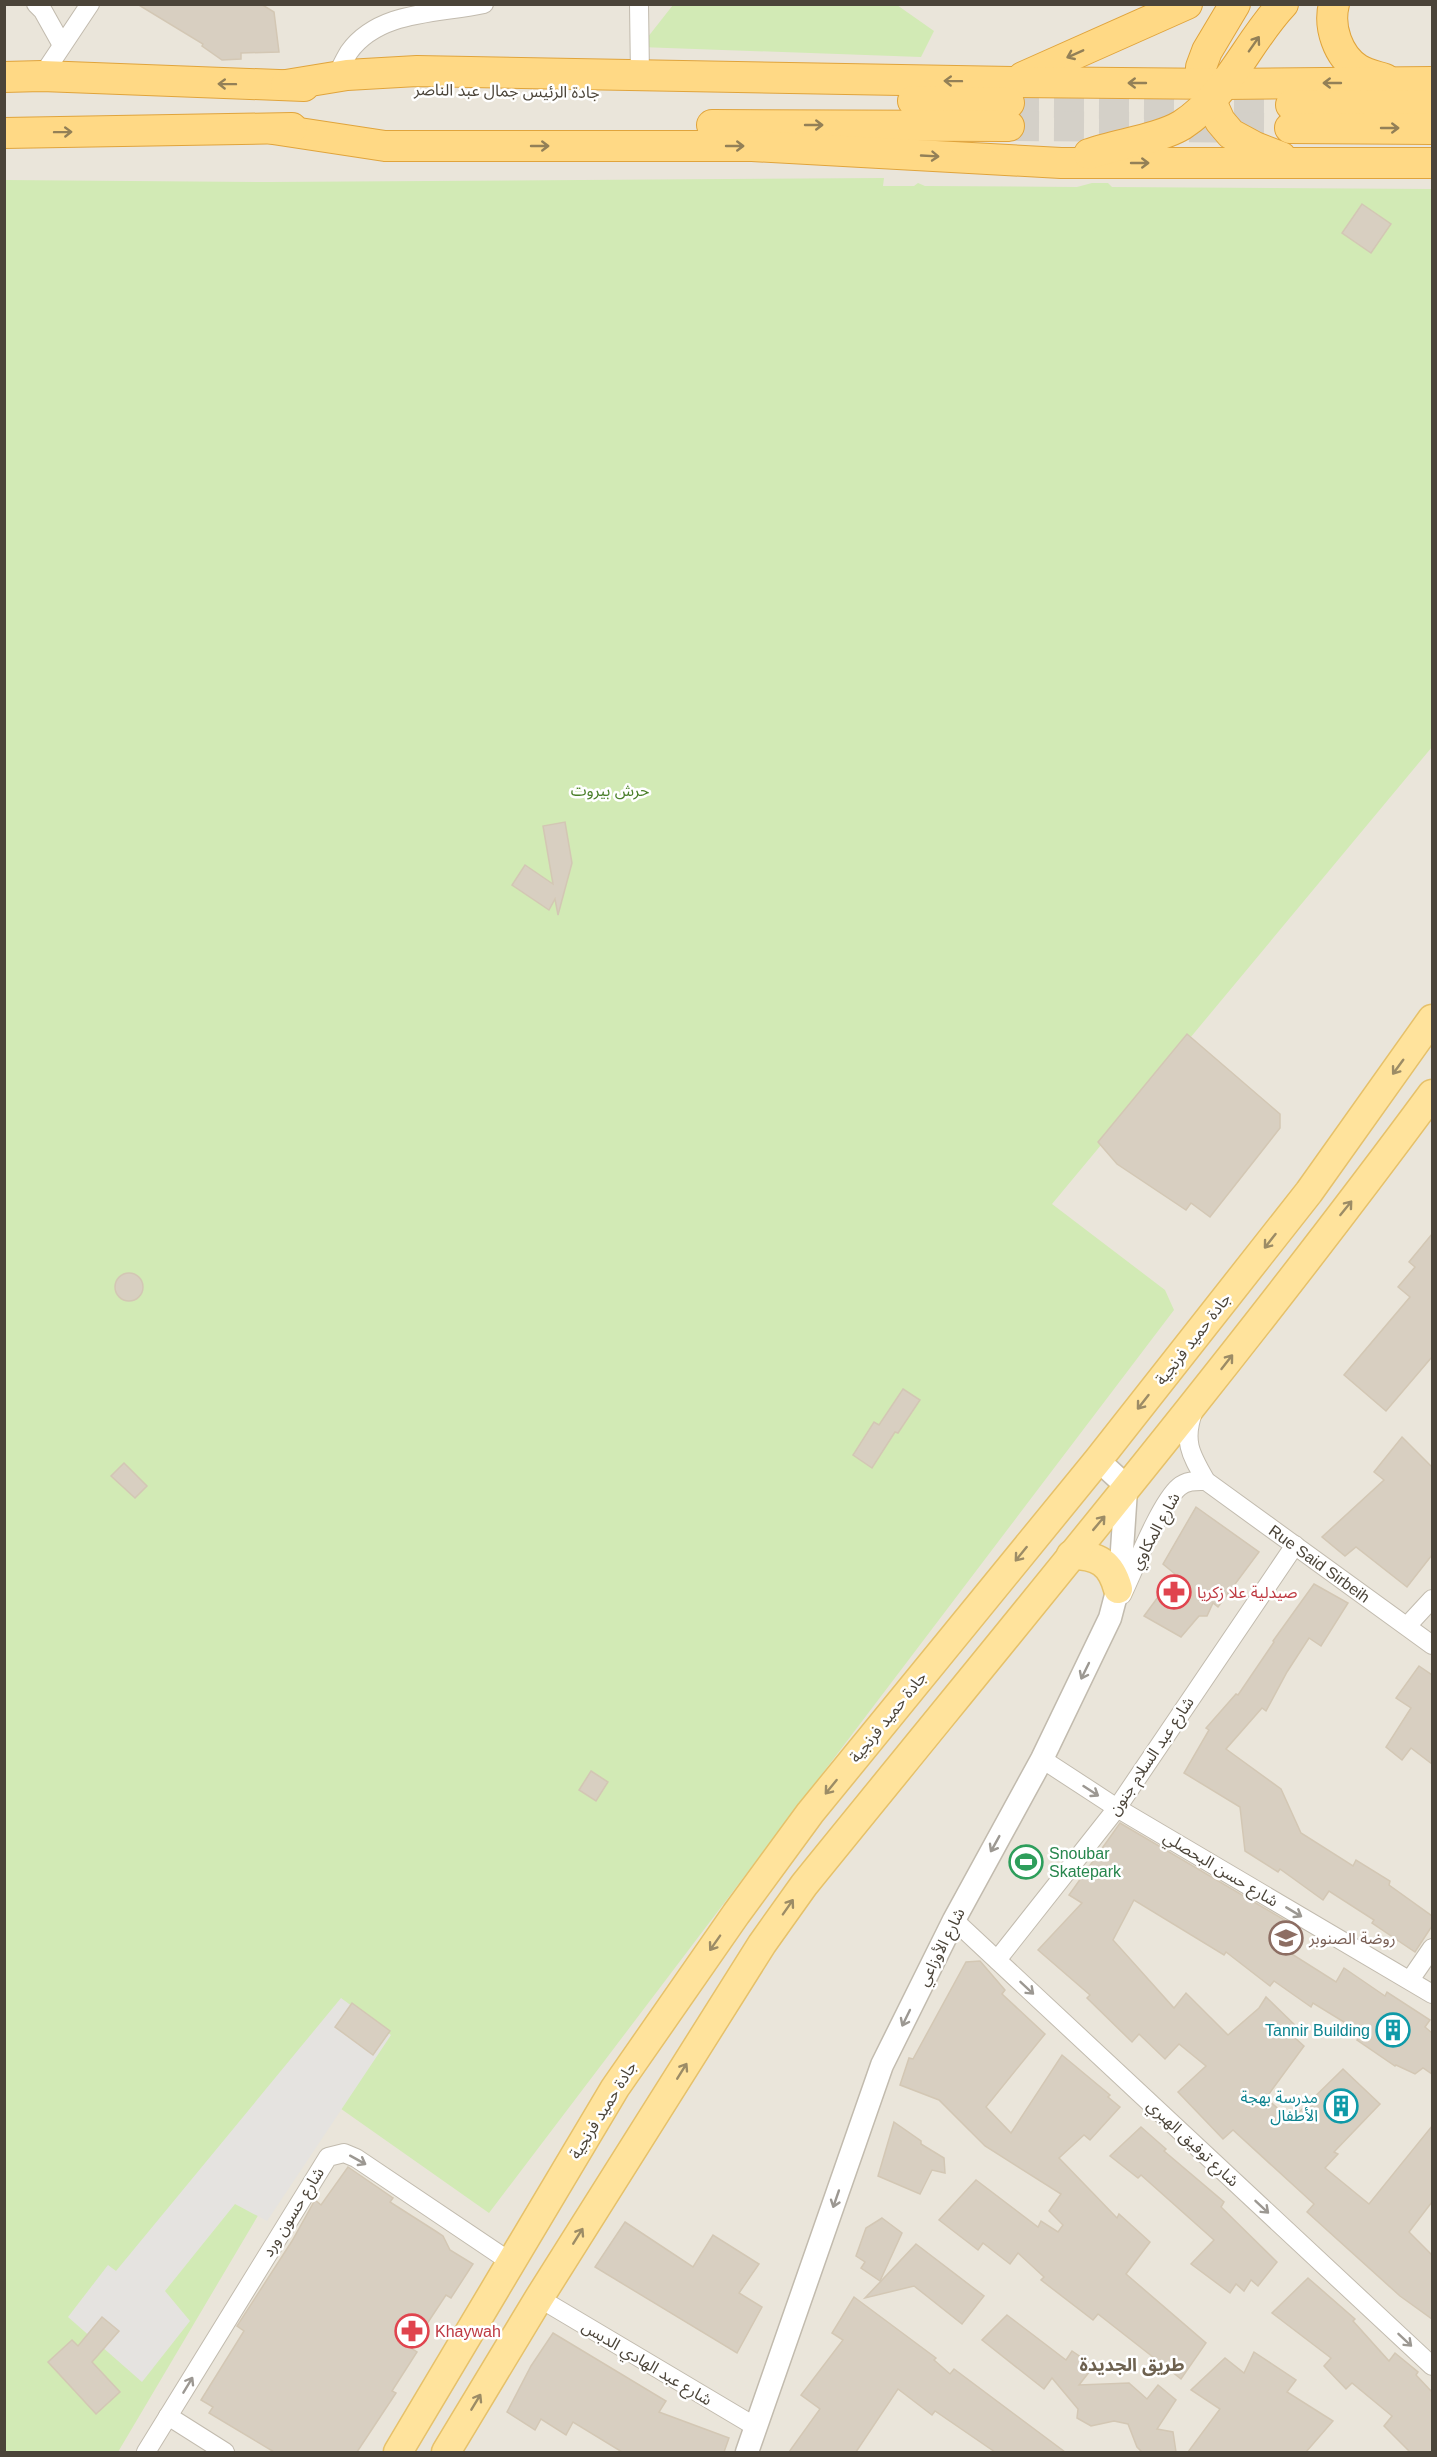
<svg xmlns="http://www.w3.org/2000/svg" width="1437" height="2457" viewBox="0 0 1437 2457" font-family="Helvetica,'Noto Sans Arabic',sans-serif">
<rect width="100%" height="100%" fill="#f6f3ec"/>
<rect fill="#eae5da" x="5" y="5" width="1427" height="2447"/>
<g fill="#d2eab5">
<polygon points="673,5 897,5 934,31 921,57 640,47"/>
<polygon points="884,178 883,186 914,186 918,183 925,186 1077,187 1092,183 1108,183 1112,187 1432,189 1432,747 1052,1204 1165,1290 1174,1310 489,2213 327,2099 118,2452 5,2452 5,180 268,182"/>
</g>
<polygon fill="#e5e3e0" points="341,1998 391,2035 267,2221 235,2204 165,2291 190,2321 142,2382 68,2317 108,2265 116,2271"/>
<g fill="#d8cfc1" stroke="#d3c7b4" stroke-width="1.5">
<polygon points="137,4 261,4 274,12 279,52 241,53 241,59 222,60 202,46 203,44"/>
<polygon points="1362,204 1391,224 1371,253 1342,233"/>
<polygon points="565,822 572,863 558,915 555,899 549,910 512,885 525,865 553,884 543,826"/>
<polygon points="1187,1034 1280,1114 1280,1128 1210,1217 1191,1203 1186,1210 1117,1164 1098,1142"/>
<polygon points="1432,1234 1432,1357 1386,1411 1344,1375 1410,1297 1398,1287 1415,1267 1409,1262"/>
<circle cx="129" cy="1287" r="14"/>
<polygon points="903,1389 920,1400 898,1433 895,1432 872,1468 853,1455 874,1422 879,1425"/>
<polygon points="1402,1437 1432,1467 1432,1555 1407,1587 1356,1547 1345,1556 1322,1537 1384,1480 1374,1472"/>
<polygon points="124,1463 147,1486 135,1498 111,1476"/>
<polygon points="1196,1507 1259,1552 1218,1607 1213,1603 1207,1616 1199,1616 1181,1637 1144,1616 1175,1574 1163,1564"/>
<polygon points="1314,1584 1348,1603 1321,1646 1309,1638 1287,1672 1266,1711 1262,1708 1226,1749 1281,1789 1301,1833 1353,1866 1356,1860 1390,1881 1389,1885 1432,1916 1432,1926 1415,1952 1372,1923 1374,1920 1329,1891 1323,1900 1280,1869 1278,1872 1245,1851 1240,1807 1184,1773 1209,1730 1206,1728 1236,1694 1238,1695 1274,1642 1273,1641"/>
<polygon points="1419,1666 1432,1675 1432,1764 1411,1748 1402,1760 1386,1747 1411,1708 1396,1698"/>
<polygon points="591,1771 608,1782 596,1801 579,1790"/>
<polygon points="1120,1823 1300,1929 1287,1951 1336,1982 1344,1968 1385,1996 1387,1992 1430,2020 1425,2027 1432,2033 1432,2074 1423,2068 1415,2074 1396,2065 1395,2066 1357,2040 1362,2033 1313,2003 1311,2007 1274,1981 1270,1986 1226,1952 1224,1955 1134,1900 1113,1940 1174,2008 1186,1993 1228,2035 1259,2008 1266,1997 1298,2028 1293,2036 1304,2046 1266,2098 1291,2120 1343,2069 1380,2104 1334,2152 1338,2154 1325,2168 1369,2204 1432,2126 1432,2202 1409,2232 1432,2255 1432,2319 1400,2296 1307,2212 1314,2204 1233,2130 1223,2139 1178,2092 1206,2066 1179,2044 1165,2059 1139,2034 1132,2042 1087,1998 1090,1995 1038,1950 1082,1903 1069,1895"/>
<polygon points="980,1961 1005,1990 1002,1994 1045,2034 986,2107 1011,2133 1062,2055 1110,2095 1108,2097 1120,2107 1090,2140 1084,2135 1059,2158 1117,2218 1119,2214 1150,2242 1126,2274 1206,2343 1181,2379 1098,2314 1093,2320 1041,2280 1044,2277 1018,2253 1010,2264 983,2243 978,2250 939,2220 976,2180 1038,2227 1041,2221 1058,2232 1063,2225 1049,2211 1061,2194 985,2146 939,2100 900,2085 909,2058 913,2059 966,1962"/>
<polygon points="352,2003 390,2031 373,2055 335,2027"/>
<polygon points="894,2122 921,2141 921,2144 944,2158 945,2173 932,2170 920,2194 878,2176"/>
<polygon points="1141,2127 1166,2149 1164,2151 1224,2202 1221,2207 1277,2262 1258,2286 1251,2280 1244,2291 1236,2284 1230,2293 1191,2264 1214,2240 1141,2175 1138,2178 1110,2156"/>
<polygon points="348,2167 393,2198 390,2202 437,2232 443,2236 450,2250 473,2264 451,2298 446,2295 411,2348 417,2352 392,2391 396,2393 357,2452 274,2452 209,2413 213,2407 201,2400 244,2331 237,2326 292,2241 315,2200 321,2205"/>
<polygon points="882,2218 902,2233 880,2281 861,2268 865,2262 856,2256 866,2228"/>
<polygon points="625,2222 693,2267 713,2235 759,2264 739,2293 762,2307 737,2353 595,2267"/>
<polygon points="916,2244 984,2296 962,2324 914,2286 865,2298"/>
<polygon points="1308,2278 1355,2319 1353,2321 1389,2361 1395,2353 1418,2372 1416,2375 1432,2392 1432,2452 1410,2452 1384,2426 1392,2416 1352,2383 1346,2389 1324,2366 1331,2358 1272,2313"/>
<polygon points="854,2297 936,2358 934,2360 950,2374 954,2369 1065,2452 995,2452 935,2411 932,2415 898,2389 856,2452 789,2452 820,2409 801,2395 843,2340 832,2333"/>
<polygon points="1007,2315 1066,2360 1072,2351 1094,2366 1079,2385 1129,2383 1147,2399 1158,2385 1176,2400 1157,2429 1173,2432 1176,2452 1142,2452 1137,2447 1128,2424 1114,2421 1091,2426 1077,2418 1078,2409 1052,2378 1044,2389 982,2340"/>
<polygon points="102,2317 119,2331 92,2362 120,2392 96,2414 48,2362 72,2340 78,2346"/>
<polygon points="553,2333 666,2401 659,2412 729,2438 724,2452 622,2452 573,2422 566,2435 541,2419 535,2430 507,2412 531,2366"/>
<polygon points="1254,2352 1296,2380 1287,2392 1333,2421 1306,2452 1188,2452 1220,2409 1191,2390 1225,2358 1244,2373"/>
</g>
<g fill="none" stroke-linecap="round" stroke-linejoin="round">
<g stroke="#d4d0c8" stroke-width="30" stroke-dasharray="30 15" stroke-linecap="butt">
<polyline points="1009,103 1291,105"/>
<polyline points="1009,126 1290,128"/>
</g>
<defs>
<g id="minor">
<polyline points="36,4 43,11 62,45"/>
<polyline points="639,4 640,76"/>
<polyline points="42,76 90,4"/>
<path d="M 336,77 C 340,69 344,60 349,52 C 379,10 439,14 484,4"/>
<path id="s1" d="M 1194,1410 C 1182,1441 1191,1455 1206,1481 L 1432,1645"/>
<path d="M 1122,1595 C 1134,1570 1160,1503 1179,1487 C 1187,1480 1197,1481 1206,1481"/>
<polyline points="1407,1626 1432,1599"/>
<polyline points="1042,1759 1117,1808 1432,1994"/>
<polyline points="954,1920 1432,2366"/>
<polyline points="997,1960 1117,1808 1295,1545"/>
<polyline points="1410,1980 1432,1948"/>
<polyline points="539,2298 756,2427"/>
<polyline points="168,2416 225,2452"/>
<polyline points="146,2452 328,2157 344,2153 356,2158 512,2263"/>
</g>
<polyline id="tertiary" points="747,2452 882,2065 954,1920 1042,1759 1110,1618 1120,1580 1126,1490 1123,1483 1098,1460"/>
<g id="primary">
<path d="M 1071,1555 C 1098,1555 1111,1563 1118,1589"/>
<polyline points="398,2452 615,2088 736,1914 810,1813 1098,1460 1309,1192 1432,1019"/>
<path d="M 446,2452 L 539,2298 L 762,1944 L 804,1885 C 1016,1623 1232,1365 1432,1094"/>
</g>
<g id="trunk">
<polyline points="1235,4 1207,51 1201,67 1201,79 1220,121 1231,134 1255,147 1281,157"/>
<path d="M 1334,4 C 1328,27 1338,56 1358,69 C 1366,74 1376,76 1385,79"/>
<polyline points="4,77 42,76 304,86"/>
<polyline points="1023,77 1187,4"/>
<polyline points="286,85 347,75 417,71 1012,82 1225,84 1432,82"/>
<polyline points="913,101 1009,103"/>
<polyline points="1291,105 1432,106"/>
<polyline points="712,125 1009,126"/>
<polyline points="1290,128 1432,129"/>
<polyline points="273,129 385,146 752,146 1061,163 1432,163"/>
<polyline points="4,133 292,128"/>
<path d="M 1089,154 C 1117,144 1159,139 1182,125 C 1228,95 1247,42 1283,4"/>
</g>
</defs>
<use href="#minor" stroke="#c2bbae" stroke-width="20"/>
<use href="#tertiary" stroke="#c2bbae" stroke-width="25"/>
<use href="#primary" stroke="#e6c16a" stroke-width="31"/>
<use href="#trunk" stroke="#e0a43c" stroke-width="32"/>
<use href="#minor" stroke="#fff" stroke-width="18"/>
<use href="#tertiary" stroke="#fff" stroke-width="22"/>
<use href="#primary" stroke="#ffe39c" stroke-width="28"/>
<use href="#trunk" stroke="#ffd985" stroke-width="30"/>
</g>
<defs><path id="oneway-shaft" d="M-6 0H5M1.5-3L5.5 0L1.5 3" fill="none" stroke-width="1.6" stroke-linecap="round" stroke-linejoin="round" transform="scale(1.5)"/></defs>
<g stroke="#938057">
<use href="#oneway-shaft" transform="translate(1254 44) rotate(-55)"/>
<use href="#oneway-shaft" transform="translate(1075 54) rotate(156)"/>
<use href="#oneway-shaft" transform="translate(953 81) rotate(-179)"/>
<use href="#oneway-shaft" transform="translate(1137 83) rotate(-180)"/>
<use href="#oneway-shaft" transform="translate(1332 83) rotate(180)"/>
<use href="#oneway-shaft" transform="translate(227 84) rotate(-179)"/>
<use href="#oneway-shaft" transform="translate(814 125)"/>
<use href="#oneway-shaft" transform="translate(1390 128)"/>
<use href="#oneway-shaft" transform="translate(63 132) rotate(-1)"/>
<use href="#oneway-shaft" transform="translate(540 146)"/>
<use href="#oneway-shaft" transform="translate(735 146)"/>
<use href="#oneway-shaft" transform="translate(930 156) rotate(3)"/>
<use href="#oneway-shaft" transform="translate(1140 163)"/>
</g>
<g stroke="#9c8c66">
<use href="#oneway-shaft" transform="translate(1398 1067) rotate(126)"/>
<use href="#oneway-shaft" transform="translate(1346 1208) rotate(-51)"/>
<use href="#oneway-shaft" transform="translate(1270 1241) rotate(128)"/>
<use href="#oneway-shaft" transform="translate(1227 1362) rotate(-52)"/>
<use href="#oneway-shaft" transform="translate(1143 1402) rotate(128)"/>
<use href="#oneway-shaft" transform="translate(1099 1523) rotate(-50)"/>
<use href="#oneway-shaft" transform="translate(1021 1554) rotate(129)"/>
<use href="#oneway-shaft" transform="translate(831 1787) rotate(129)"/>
<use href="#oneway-shaft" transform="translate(788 1907) rotate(-55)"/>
<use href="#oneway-shaft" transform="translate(715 1943) rotate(125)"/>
<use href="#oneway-shaft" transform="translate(682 2071) rotate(-58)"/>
<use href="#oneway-shaft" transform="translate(578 2236) rotate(-58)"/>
<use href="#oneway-shaft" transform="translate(476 2402) rotate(-59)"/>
</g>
<g stroke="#9c9892">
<use href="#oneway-shaft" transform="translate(1085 1671) rotate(116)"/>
<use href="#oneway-shaft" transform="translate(1091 1791) rotate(33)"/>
<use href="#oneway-shaft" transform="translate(995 1844) rotate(119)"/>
<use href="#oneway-shaft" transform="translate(1294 1912) rotate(31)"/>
<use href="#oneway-shaft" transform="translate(1027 1988) rotate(43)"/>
<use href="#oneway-shaft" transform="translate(906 2018) rotate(116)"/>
<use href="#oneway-shaft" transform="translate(358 2160) rotate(29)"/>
<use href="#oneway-shaft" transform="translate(836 2199) rotate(109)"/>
<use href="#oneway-shaft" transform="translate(1262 2207) rotate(43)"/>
<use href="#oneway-shaft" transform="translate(1405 2340) rotate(43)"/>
<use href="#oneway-shaft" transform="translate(188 2385) rotate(-59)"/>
</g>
<defs>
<symbol id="pharmacy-ring" viewBox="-11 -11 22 22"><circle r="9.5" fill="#fff" stroke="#e0444e" stroke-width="1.5"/><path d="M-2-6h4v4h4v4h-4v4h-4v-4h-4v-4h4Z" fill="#e0444e"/></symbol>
<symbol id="stadium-ring" viewBox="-11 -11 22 22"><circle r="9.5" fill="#fff" stroke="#2e9e5b" stroke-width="1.5"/><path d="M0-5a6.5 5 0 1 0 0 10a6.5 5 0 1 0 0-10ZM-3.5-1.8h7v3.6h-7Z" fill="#2e9e5b"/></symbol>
<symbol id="school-ring" viewBox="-11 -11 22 22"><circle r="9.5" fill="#fff" stroke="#8d6e63" stroke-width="1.5"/><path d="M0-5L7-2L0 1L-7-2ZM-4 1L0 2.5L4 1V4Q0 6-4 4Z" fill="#8d6e63"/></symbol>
<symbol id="building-ring" viewBox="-11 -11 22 22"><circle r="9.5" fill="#fff" stroke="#0f9aa8" stroke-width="1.5"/><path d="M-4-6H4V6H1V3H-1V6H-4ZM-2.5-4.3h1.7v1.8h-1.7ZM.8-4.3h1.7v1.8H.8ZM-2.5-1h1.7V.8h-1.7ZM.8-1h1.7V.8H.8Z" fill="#0f9aa8"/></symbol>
</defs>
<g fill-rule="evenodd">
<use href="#pharmacy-ring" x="1155" y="1573" width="38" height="38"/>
<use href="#stadium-ring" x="1007" y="1843" width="38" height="38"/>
<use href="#school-ring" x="1267" y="1919" width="38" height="38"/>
<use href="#building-ring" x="1374" y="2011" width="38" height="38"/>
<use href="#building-ring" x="1322" y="2087" width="38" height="38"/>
<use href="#pharmacy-ring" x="393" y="2312" width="38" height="38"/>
</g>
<g text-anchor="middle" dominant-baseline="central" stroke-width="5" stroke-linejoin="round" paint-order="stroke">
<g font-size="16" fill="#4b4439" stroke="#fff">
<text transform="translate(507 91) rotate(1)">جادة الرئيس جمال عبد الناصر</text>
<text transform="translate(1193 1339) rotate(-52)">جادة حميد فرنجية</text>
<text transform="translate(1155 1531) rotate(-61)">شارع المكاوي</text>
<text stroke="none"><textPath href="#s1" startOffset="216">Rue Said Sirbeih</textPath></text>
<text transform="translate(888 1717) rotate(-51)">جادة حميد فرنجية</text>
<text transform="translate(1151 1756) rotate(-56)">شارع عبد السلام جنون</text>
<text transform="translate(1221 1869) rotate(31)">شارع حسن البحصلي</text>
<text transform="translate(941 1947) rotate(-63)">شارع الأوزاعي</text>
<text transform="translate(603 2110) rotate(-58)">جادة حميد فرنجية</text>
<text transform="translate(1193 2143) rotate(43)">شارع توفيق الهبري</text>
<text transform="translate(293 2212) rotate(-58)">شارع حسون ورد</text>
<text transform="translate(647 2363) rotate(31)">شارع عبد الهادي الدبس</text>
</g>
<g font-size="16" fill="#4a7f2a" stroke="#fff">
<text x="610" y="790">حرش بيروت</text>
</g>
<g font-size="16" fill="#be3a42" stroke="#fff" text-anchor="start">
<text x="1197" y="1592">صيدلية علا زكريا</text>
<text x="435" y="2331">Khaywah</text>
</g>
<g font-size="16" fill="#27864d" stroke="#fff" text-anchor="start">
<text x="1049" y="1853">Snoubar<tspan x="1049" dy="18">Skatepark</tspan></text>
</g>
<g font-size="16" fill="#785e54" stroke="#fff" text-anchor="start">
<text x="1309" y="1938">روضة الصنوبر</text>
</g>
<g font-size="16" fill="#0d838f" stroke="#fff" text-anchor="end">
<text x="1370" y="2030">Tannir Building</text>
<text x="1318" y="2097">مدرسة بهجة<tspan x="1318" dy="18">الأطفال</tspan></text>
</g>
<g font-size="18" font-weight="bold" fill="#6e6250" stroke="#fff">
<text x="1132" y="2365">طريق الجديدة</text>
</g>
</g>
<rect width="1437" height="2457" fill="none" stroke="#4b4439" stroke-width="12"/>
</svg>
